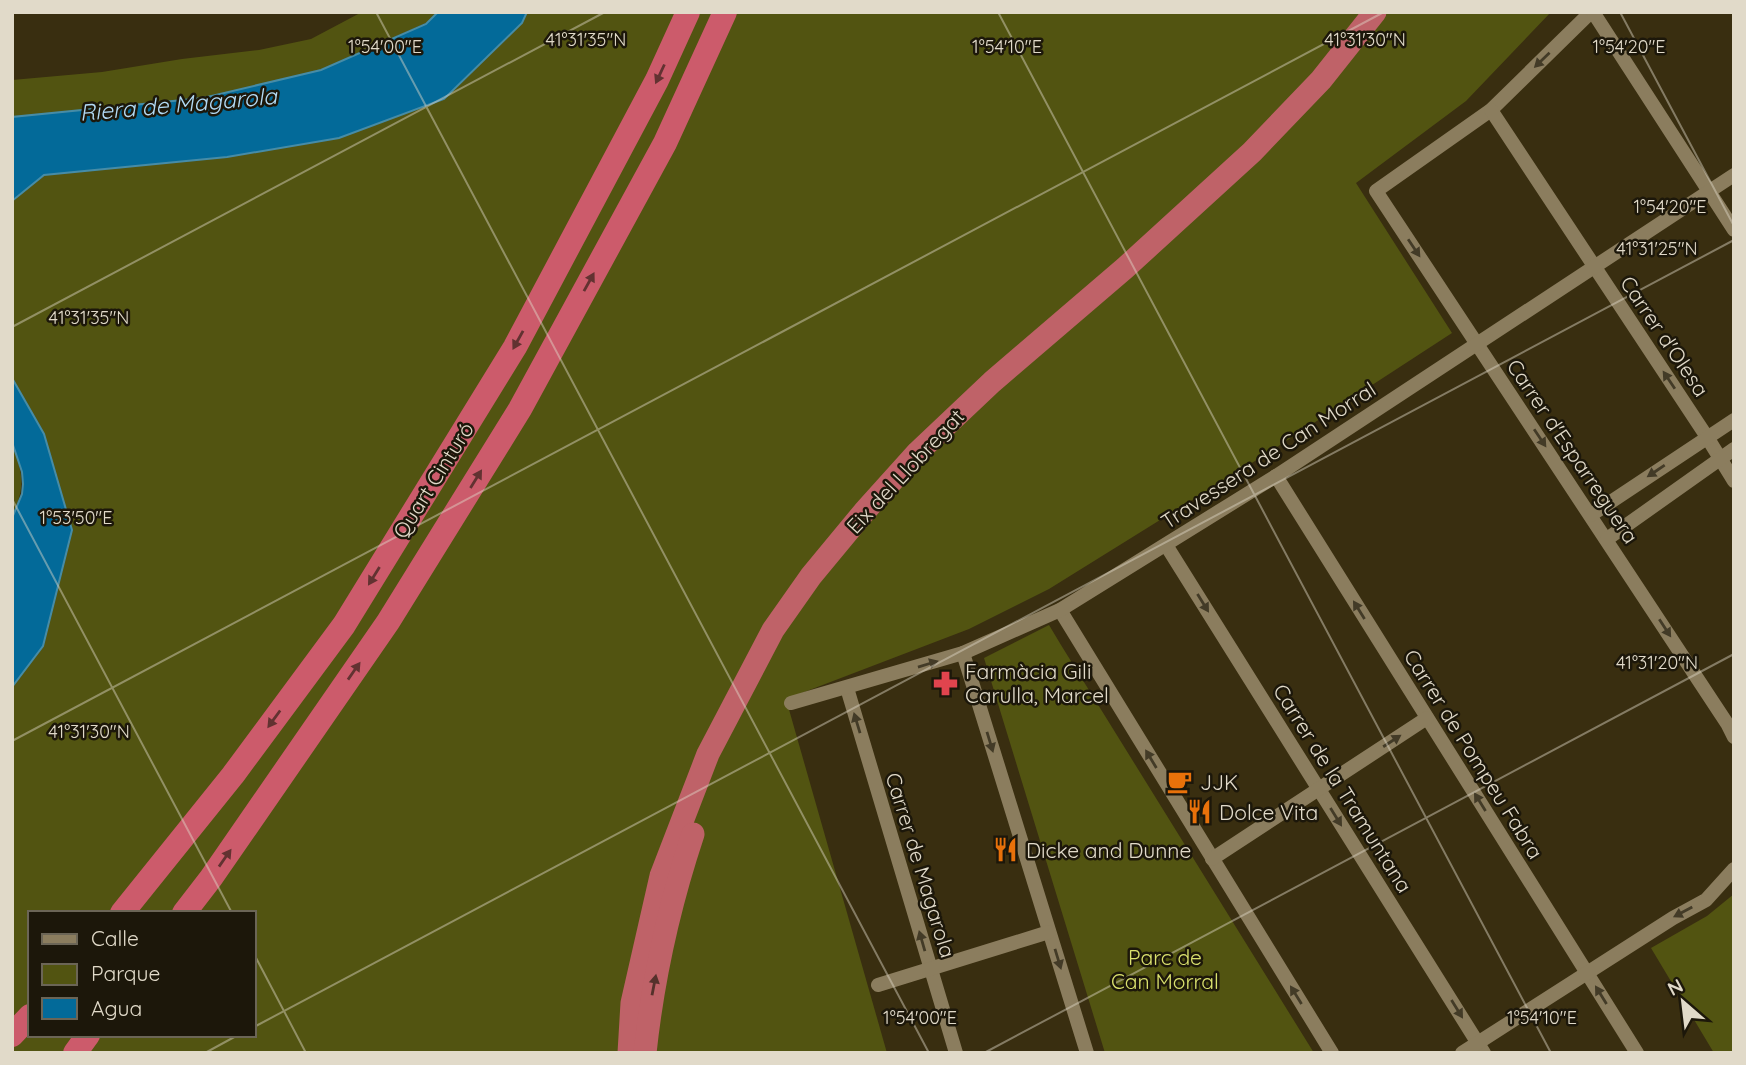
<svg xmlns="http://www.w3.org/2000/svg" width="1746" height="1065" viewBox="0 0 1746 1065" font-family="Quicksand,sans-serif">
<rect width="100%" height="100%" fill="#392e10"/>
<g fill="#525411" fill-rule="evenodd">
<polygon points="362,12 438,12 426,23 321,70 203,98 12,117 12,80 102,72 182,59 259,50 311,39"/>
<path d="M 527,12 L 1551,12 L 1466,101 L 1356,183 L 1452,333 L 1263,456 L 1049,589 L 969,629 L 786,699 L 887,1053 L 12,1053 L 12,687 L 43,646 L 44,434 L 12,378 L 12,201 L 44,175 L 227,157 L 339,138 L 522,23 ZM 30,913 L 254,913 L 254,1035 L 30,1035 Z"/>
<path d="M 12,442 C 23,476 26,484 12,518 Z"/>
<polygon points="1049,625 1061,645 1314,1053 1105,1053 984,658"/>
<polygon points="1734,894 1734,1053 1714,1053 1651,948 1707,916"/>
</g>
<g fill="#036a99" stroke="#468ca7" stroke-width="2">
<polygon points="438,12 527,12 522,23 444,99 339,138 227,157 44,175 12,201 12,117 203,98 321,70 426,24"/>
<polygon points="12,378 44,434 72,530 43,646 12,687 12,518 22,494 23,484 22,472 12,442"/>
</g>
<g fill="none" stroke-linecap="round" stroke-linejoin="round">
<g stroke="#8b7d5e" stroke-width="14">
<polyline points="1591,12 1491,110 1376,191 1728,725 1734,737"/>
<polyline points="1593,12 1734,230"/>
<polyline points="1491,110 1707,437 1734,481"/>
<polyline points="1276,476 1637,1053"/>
<polyline points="1591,515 1734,420"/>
<polyline points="1607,539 1734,449"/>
<polyline points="1166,545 1484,1053"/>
<polyline points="1060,610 1332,1053"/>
<polyline points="963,653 1087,1053"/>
<polyline points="847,688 956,1053"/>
<polyline points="791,703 963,653 1060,610 1276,476 1734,175"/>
<polyline points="1212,859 1427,718"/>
<polyline points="878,985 1049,932"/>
<polyline points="1462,1053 1673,918 1706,900 1734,869"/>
</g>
<g stroke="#bf6268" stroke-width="23">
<polyline points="629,1053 632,1003 661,876 708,754 773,630 811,576 864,512 918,452 992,382 1125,268 1252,152 1321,80 1375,12"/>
<path d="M 645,1053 C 653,978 669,906 693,834"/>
</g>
<g stroke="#cc5b6b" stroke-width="24">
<polyline points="122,913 233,775 344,625 515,347 657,80 688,12"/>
<polyline points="184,913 211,878 388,622 520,409 665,143 725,12"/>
<polyline points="12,1035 30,1016"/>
<polyline points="75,1053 88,1035"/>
</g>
</g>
<defs><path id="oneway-solid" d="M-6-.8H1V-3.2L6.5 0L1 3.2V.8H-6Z" transform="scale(1.75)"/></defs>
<g fill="#433b27">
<use href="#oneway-solid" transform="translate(1542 60) rotate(136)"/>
<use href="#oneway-solid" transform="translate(1414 248) rotate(56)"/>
<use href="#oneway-solid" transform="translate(1669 380) rotate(-124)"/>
<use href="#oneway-solid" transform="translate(1540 438) rotate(56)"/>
<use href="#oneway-solid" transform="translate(1656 471) rotate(146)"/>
<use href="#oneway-solid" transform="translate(1203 603) rotate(58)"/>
<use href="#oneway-solid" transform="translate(1359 610) rotate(-122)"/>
<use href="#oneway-solid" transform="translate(1665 628) rotate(57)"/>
<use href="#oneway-solid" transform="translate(928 664) rotate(-17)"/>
<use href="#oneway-solid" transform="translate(857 723) rotate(-107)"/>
<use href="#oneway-solid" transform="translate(1392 741) rotate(-33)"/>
<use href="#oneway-solid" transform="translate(990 742) rotate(73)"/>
<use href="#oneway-solid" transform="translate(1151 759) rotate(-121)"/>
<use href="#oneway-solid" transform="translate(1480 802) rotate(-122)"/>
<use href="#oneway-solid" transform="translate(1336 817) rotate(58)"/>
<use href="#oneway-solid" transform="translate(1683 912) rotate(152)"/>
<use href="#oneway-solid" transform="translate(922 941) rotate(-106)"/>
<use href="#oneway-solid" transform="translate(1058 959) rotate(73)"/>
<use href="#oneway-solid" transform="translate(1296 995) rotate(-122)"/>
<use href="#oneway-solid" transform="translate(1601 995) rotate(-122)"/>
<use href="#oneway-solid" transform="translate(1457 1009) rotate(58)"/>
</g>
<g fill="#623231">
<use href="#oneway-solid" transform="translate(660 74) rotate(115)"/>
<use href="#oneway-solid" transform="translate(589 282) rotate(-61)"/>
<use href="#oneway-solid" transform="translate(518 340) rotate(119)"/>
<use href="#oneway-solid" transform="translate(476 479) rotate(-58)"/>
<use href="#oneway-solid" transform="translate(374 576) rotate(122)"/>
<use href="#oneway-solid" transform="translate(354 671) rotate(-55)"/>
<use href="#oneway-solid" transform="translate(274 719) rotate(126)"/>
<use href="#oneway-solid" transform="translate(225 858) rotate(-55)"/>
</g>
<use fill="#55312b" href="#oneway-solid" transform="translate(654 985) rotate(-79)"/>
<path fill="none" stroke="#e1dac9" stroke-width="2" stroke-opacity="0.45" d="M 376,12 L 929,1053M 998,12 L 1551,1053M 1620,12 L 1734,226M 12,327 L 605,12M 12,499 L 232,913M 12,741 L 1384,12M 254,954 L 306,1053M 254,1027 L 1734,240M 205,1053 L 238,1035M 984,1053 L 1734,654"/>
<defs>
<symbol id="pharmacy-bare" viewBox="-9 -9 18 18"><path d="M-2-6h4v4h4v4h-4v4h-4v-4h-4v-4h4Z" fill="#e0444e" stroke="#1c170a" stroke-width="2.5" paint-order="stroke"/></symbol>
<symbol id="cafe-bare" viewBox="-9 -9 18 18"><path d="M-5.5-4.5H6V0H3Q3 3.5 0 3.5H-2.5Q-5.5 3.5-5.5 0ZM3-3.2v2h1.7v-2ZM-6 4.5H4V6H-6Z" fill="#e8710a" stroke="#1c170a" stroke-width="2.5" paint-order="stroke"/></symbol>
<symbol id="restaurant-bare" viewBox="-9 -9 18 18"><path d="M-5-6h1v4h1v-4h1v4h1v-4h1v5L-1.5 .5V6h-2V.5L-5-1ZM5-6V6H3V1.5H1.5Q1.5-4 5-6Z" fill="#e8710a" stroke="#1c170a" stroke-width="2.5" paint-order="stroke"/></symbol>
</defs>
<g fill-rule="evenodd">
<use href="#pharmacy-bare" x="928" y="666" width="35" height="35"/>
<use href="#cafe-bare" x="1162" y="764" width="35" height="35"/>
<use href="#restaurant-bare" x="1182" y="794" width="35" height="35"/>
<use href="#restaurant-bare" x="988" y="832" width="35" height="35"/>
</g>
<g text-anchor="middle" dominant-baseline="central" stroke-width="5" stroke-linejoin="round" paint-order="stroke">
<g font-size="21" fill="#e1dac9" stroke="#1c170a">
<text transform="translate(1665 336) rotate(56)">Carrer d'Olesa</text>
<text transform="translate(1573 451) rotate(56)">Carrer d'Esparreguera</text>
<text transform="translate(1268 455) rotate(-33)">Travessera de Can Morral</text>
<text transform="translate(905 471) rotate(-47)">Eix del Llobregat</text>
<text transform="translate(433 480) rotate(-58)">Quart Cinturó</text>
<text transform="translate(1474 754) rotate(58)">Carrer de Pompeu Fabra</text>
<text transform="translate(1343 788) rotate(58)">Carrer de la Tramuntana</text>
<text transform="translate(921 865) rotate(73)">Carrer de Magarola</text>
</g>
<g font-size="21" fill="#e1dac9" stroke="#1c170a" text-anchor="start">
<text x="965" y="671">Farmàcia Gili<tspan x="965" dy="24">Carulla, Marcel</tspan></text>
<text x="1200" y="782">JJK</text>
<text x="1219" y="812">Dolce Vita</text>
<text x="1026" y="850">Dicke and Dunne</text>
</g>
<g font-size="21" fill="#dbe26e" stroke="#1c170a">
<text x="1165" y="957">Parc de<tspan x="1165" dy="24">Can Morral</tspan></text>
</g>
<g font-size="23" font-style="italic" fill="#b2daf5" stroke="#1c170a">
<text transform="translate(178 104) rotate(-5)">Riera de Magarola</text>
</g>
</g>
<g font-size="18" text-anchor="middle" fill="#e1dac9" stroke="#1c170a" stroke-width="5" stroke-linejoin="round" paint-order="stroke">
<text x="586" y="46">41°31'35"N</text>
<text x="1365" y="46">41°31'30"N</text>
<text x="385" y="53">1°54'00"E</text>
<text x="1007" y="53">1°54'10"E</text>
<text x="1629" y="53">1°54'20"E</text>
<text x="1670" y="213">1°54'20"E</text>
<text x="1657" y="255">41°31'25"N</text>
<text x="89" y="324">41°31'35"N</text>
<text x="76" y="524">1°53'50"E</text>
<text x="1657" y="669">41°31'20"N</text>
<text x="89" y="738">41°31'30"N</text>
<text x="920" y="1024">1°54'00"E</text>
<text x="1542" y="1024">1°54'10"E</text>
</g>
<rect width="1746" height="1065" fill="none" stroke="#e1dac9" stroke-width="28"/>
<rect x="28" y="911" width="228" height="126" fill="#1c170a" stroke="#6b6556" stroke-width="2"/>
<rect x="42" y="934" width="35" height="10" fill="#8b7d5e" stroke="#6b6556" stroke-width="2"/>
<text x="91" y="946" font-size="21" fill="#e1dac9">Calle</text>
<rect x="42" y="964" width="35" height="21" fill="#525411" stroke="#6b6556" stroke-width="2"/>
<text x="91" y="981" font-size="21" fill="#e1dac9">Parque</text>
<rect x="42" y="998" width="35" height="21" fill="#036a99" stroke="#6b6556" stroke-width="2"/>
<text x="91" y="1016" font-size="21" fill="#e1dac9">Agua</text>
<g transform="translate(1683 1002) rotate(332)" stroke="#1c170a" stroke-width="5" paint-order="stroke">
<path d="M0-5L12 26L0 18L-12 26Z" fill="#e1dac9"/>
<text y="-10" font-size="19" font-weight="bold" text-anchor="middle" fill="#e1dac9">N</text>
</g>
</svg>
